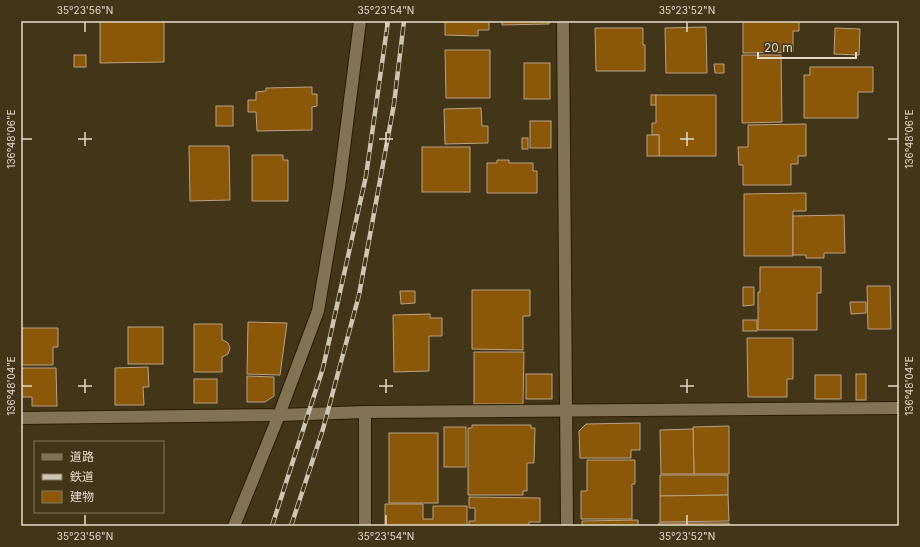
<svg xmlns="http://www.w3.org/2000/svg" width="920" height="547" viewBox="0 0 920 547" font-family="Inter,'Noto Sans JP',sans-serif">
<rect width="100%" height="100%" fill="#433618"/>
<g fill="#8b5709" stroke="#bba186">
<polygon points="100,21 164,21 164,62 100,63"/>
<polygon points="445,21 489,21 489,30 478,30 478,36 445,35"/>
<polygon points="502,21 549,21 549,24 502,25"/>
<polygon points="743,21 799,21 799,31 793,31 793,52 743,53"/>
<polygon points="706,27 707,73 666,73 665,28"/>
<polygon points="595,28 643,28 643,45 645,45 645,71 596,71"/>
<polygon points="835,28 860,29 859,55 834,54"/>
<polygon points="445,50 490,50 490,98 446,98"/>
<rect x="74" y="55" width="12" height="12"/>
<polygon points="742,55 781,55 782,122 742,123"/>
<rect x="524" y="63" width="26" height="36"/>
<polygon points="714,64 724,64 724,73 715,73"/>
<polygon points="810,67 873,67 873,92 858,92 858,118 804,118 804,75 810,75"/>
<polygon points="312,87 312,94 317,94 317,106 312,107 312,130 257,131 256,112 248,112 248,100 256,100 256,92 266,91 266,88"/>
<rect x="651" y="95" width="5" height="10"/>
<polygon points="656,95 716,95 716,156 659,156 659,135 652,135 652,123 656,123"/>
<rect x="216" y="106" width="17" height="20"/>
<polygon points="481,108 482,126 488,126 488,143 445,144 444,109"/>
<rect x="530" y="121" width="21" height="27"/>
<polygon points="806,124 806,156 798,156 798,164 791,164 791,185 743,185 743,165 739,165 738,147 748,147 748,125"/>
<rect x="647" y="135" width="12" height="21"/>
<rect x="522" y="138" width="6" height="11"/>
<polygon points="189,146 229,146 230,200 190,201"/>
<rect x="422" y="147" width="48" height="45"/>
<polygon points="252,155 283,155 283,160 288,160 288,201 252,201"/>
<polygon points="497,160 509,160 509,163 533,163 533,171 537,171 537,193 487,193 487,163 497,163"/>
<polygon points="806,193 806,211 793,211 793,256 744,256 744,194"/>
<polygon points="844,215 845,253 824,253 824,258 806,258 806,255 793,255 793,216"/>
<polygon points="760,267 821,267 821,293 817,293 817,330 758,330 758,292 760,292"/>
<polygon points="867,286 890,286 891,329 868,329"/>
<polygon points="743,287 754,287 754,305 743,306"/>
<polygon points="472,290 530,290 530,316 523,316 523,350 472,349"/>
<polygon points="400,291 415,291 415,303 401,304"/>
<polygon points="850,302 866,302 866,313 851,314"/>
<polygon points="430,314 430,318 442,318 442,336 429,336 429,371 394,372 393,315"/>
<rect x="743" y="320" width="14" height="11"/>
<polygon points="248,322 287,323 280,375 247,374"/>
<polygon points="194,324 222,324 222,340 223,340 228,343 230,348 228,354 222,357 222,372 194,372"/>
<rect x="128" y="327" width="35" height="37"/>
<polygon points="22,328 58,328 58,347 53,347 53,365 22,365"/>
<polygon points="747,338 793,338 793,379 787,379 787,397 748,397"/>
<polygon points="474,352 524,352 523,404 474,404"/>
<polygon points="148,367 149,387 143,387 144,405 115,405 115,368"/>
<polygon points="22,368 56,368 57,406 32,406 32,397 22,397"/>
<rect x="526" y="374" width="26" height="25"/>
<rect x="856" y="374" width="10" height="26"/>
<rect x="815" y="375" width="26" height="24"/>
<polygon points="247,376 274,377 274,396 265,402 247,402"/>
<rect x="194" y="379" width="23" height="24"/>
<polygon points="640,423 640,450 631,450 631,458 580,458 579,431 586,424"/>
<polygon points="472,425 531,425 531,428 535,428 534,463 527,463 527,491 523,491 523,495 468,495 468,428 472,428"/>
<polygon points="729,426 729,474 694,474 693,427"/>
<rect x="444" y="427" width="22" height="40"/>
<polygon points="693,429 694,474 661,474 660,430"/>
<rect x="389" y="433" width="49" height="70"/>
<polygon points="587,460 635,460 635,484 632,484 632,519 581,519 581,491 587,491"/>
<polygon points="660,475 728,475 728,495 660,496"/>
<polygon points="728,495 729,521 660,522 660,496"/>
<polygon points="469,497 540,498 540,522 529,522 529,526 469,526 469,521 475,521 475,508 469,508"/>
<polygon points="385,504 423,504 423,519 433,519 433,506 467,506 467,526 385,526"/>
<polygon points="638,520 638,526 582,526 582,521"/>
<rect x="659" y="523" width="70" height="3"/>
</g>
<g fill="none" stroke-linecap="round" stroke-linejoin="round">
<defs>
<g id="street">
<polyline points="563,21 567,526"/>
<polyline points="365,412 365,526"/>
<polyline points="21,418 279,415 365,412 899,408"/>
<polyline points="234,526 279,415 318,311 339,187 360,21"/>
</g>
</defs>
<use href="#street" stroke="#291d00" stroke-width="14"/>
<use href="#street" stroke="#817354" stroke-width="12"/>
<defs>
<g id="rail">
<polyline points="272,526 323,368 366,176 388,21"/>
<polyline points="291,526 323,429 359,295 394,104 404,21"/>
</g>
</defs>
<use href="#rail" stroke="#cec6b3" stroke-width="4.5"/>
<use href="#rail" stroke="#433618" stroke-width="3" stroke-dasharray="9" stroke-linecap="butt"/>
</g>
<path fill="none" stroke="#e3dbca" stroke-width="1.5" d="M 85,22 L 85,32M 386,22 L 386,32M 687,22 L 687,32M 85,132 L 85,146M 386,132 L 386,146M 687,132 L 687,146M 22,139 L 32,139M 78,139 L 92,139M 379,139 L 393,139M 680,139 L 694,139M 888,139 L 898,139M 85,379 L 85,393M 386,379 L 386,393M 687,379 L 687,393M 22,386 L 32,386M 78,386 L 92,386M 379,386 L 393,386M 680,386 L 694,386M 888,386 L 898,386M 85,515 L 85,525M 386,515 L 386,525M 687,515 L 687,525"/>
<rect width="920" height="547" fill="none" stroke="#433618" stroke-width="44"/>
<rect x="34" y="441" width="130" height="72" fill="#433618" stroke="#83785f"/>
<rect x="42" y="454" width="20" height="6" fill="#817354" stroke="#83785f"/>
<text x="70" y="461" font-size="12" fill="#e3dbca">道路</text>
<rect x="42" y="474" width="20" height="6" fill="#cec6b3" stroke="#83785f"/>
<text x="70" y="481" font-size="12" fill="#e3dbca">鉄道</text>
<rect x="42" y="491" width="20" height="12" fill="#8b5709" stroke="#83785f"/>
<text x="70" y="501" font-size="12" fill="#e3dbca">建物</text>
<path d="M758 52v6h98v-6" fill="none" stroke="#e3dbca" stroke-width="2"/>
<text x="764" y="52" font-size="12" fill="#e3dbca" stroke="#433618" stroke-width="3" paint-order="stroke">20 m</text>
<rect x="22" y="22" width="876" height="503" fill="none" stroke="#e3dbca" stroke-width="1.5"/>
<g font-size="10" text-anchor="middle" fill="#e3dbca">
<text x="85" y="14">35°23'56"N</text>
<text x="386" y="14">35°23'54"N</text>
<text x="687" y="14">35°23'52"N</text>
<text transform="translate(909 139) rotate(-90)" y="4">136°48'06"E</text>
<text transform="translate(11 139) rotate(-90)" y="4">136°48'06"E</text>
<text transform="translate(909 386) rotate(-90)" y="4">136°48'04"E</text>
<text transform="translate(11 386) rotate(-90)" y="4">136°48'04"E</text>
<text x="85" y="540">35°23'56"N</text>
<text x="386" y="540">35°23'54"N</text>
<text x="687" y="540">35°23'52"N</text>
</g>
</svg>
